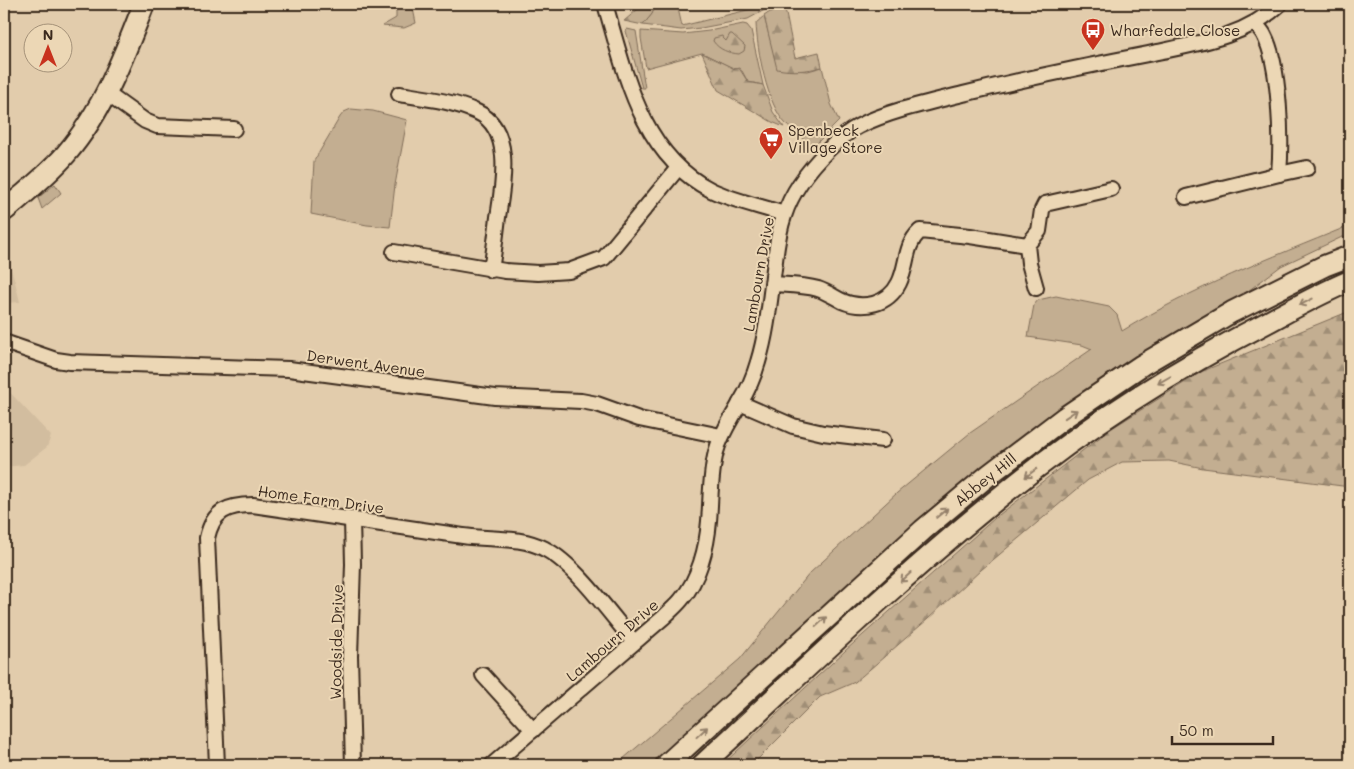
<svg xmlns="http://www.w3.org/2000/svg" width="1354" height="769" viewBox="0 0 1354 769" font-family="Mali,sans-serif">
<defs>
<pattern id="forest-firs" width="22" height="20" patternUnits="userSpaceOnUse" patternTransform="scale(1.25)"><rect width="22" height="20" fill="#c3ae91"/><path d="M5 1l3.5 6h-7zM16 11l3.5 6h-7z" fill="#a08e76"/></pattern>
</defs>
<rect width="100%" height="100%" fill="#e2ccac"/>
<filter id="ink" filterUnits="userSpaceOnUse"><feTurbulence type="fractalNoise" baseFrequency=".02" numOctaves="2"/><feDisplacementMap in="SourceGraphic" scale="10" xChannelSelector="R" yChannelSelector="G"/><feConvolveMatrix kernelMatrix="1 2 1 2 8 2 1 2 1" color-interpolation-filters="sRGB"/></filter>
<g filter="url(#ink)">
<g fill="#d2bd9f">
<polygon points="4,253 5,253 14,278 20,302 4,303"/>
<polygon points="4,386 51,436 47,447 24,465 4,467"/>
</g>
<g fill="#c3ae91" stroke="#7f6c58">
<polygon points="392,4 412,4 416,23 404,28 382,26 396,18 396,9"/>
<polygon points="656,4 677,4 682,26 772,4 772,6 748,19 701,28 681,30 643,25 652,14"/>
<path d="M 764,16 L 778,69 L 808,71 L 822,67 L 831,104 L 839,121 L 814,146 C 807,143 803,139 798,134 C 794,131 789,128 786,124 C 767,105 757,50 756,23 Z"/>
<polygon points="743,24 747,25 751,30 763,85 748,82 742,71 735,69 702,53 646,68 641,38 641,31 683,34 709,31"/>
<polygon points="627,29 636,31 645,88 642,88 626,31"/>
<polygon points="351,109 373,111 407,120 395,185 390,227 367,225 311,214 314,161 340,117 344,112"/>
<polygon points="55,184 61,193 42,209 38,198"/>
<path d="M 1346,227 L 1350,228 L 1350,238 L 1342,237 L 1281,266 L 1227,307 L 967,481 L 875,559 L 721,705 L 653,765 L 616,765 L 740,659 L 810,573 L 897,493 L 970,433 L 1092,349 L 1082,345 L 1028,337 L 1034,305 L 1038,300 L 1056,296 L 1109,307 L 1117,315 L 1122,331 C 1192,288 1270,258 1346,227 Z"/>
</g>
<g fill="url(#forest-firs)" stroke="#7f6c58">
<polygon points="644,4 656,4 652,14 643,25 624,21"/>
<path d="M 785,9 L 795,58 L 819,52 L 822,67 C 806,71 793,72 777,69 L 764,16 L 770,12 Z"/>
<path d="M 730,34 L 732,34 L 745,46 L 744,51 L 739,54 C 729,53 719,50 713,41 L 714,38 L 722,36 L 723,38 L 726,41 Z"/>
<polygon points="702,53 735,69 739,68 748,82 763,85 773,112 784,127 772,122 718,90"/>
<polygon points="1350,311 1350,487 1203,468 1169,461 1122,462 1088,480 981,570 928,619 855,682 820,697 752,765 722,765 846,650 995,518 1112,428 1203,371"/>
</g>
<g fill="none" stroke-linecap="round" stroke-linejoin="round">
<defs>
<g id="minor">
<path d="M 605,4 C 625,72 641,155 711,190 C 734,201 760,206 784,214"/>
<polyline points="106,93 145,121 157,126 234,129"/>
<path d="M 399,94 C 425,98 453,101 477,112 C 514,129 503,185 498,217 C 496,234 494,252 491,270"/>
<polyline points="1279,174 1307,168"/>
<path d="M 1186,197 L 1279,174 C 1282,140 1280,65 1264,35 C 1262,31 1258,27 1255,23"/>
<polyline points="1027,245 1029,263 1036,288"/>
<polyline points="394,252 505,271 538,273 569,271 604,258 678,168"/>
<path d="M 772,284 C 787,285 804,285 818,289 C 827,292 834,297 842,301 C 863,310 888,305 899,283 C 908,265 904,246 920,231 L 970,236 L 1027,245 L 1039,231 L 1042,210 L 1045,204 L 1111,189"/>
<polyline points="4,342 56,360 70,362 289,369 495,397 581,401 597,404 639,419 721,436"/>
<polyline points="740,403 793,426 823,433 883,440"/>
<polyline points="352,519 353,564 350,656 353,765"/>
<polyline points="483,675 533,730"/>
<path d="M 217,765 L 207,538 C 213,511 227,505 253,505 C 323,515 393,526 463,536 C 490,540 521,536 545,549 C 575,564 611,615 634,642"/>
<path d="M 492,765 L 664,617 C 670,611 676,606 681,600 C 699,580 707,547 709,521 C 711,498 710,475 716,452 C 721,433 731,420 740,403 C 748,390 754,376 758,362 C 767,333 770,300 774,269 C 776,251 778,233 784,216 C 792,191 810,168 828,150 C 837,141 847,132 859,126 C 888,111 931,102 963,94 C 1024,79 1086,66 1148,54 C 1195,44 1244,38 1280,4"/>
</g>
<g id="highway">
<path d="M 4,211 C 25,193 48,175 66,154 C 103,111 124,56 144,4"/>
<polyline points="666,765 923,530 990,474 1065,417 1142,365 1232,312 1324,266 1350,256"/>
<path d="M 702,765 C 802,673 900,577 1006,492 C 1087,426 1176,369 1270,321 C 1296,307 1323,292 1350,281"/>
</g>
</defs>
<use href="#minor" stroke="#3b2a1e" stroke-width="18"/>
<use href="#highway" stroke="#3b2a1e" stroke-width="24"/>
<use href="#minor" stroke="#ecd7b5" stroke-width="14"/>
<use href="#highway" stroke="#ecd7b5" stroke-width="20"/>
</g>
<defs><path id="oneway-shaft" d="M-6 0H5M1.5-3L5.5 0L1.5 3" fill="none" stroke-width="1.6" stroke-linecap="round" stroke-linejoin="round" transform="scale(1.25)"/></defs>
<g stroke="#94806a">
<use href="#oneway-shaft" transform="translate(1306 302) rotate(153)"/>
<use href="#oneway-shaft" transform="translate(1164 380) rotate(150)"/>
<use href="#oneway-shaft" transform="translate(1071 414) rotate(-34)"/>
<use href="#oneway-shaft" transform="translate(1031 473) rotate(143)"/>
<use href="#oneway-shaft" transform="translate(942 513) rotate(-40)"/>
<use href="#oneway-shaft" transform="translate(906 577) rotate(138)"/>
<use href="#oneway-shaft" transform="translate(821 622) rotate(-43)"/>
<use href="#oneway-shaft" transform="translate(702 732) rotate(-43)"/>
</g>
</g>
<defs>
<symbol id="bus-pin" viewBox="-11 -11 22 30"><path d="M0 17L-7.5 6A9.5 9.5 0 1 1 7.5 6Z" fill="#c8321e" stroke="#ecd7b5"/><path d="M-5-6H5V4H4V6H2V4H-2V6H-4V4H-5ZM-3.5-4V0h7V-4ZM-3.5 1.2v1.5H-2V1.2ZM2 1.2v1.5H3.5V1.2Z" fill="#fff"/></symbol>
<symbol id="supermarket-pin" viewBox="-11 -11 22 30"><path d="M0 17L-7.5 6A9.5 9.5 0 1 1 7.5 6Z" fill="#c8321e" stroke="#ecd7b5"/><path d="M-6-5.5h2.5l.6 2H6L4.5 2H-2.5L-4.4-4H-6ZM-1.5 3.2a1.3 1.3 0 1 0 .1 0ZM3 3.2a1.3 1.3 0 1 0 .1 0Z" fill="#fff"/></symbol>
</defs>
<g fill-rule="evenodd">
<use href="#bus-pin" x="1079" y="16" width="28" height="38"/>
<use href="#supermarket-pin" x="757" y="125" width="28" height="38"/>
</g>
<g text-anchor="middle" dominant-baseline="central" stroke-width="4" stroke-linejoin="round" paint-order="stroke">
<g font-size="15" fill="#3b2a1e" stroke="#ecd7b5" text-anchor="start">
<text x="1110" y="30">Wharfedale Close</text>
<text x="788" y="130">Spenbeck<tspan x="788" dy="17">Village Store</tspan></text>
</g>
<g font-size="15" fill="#3b2a1e" stroke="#ecd7b5">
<text transform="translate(758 274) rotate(-80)">Lambourn Drive</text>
<text transform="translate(366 363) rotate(8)">Derwent Avenue</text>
<text transform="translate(985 479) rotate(-39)">Abbey Hill</text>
<text transform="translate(321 499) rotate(8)">Home Farm Drive</text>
<text transform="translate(612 640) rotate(-41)">Lambourn Drive</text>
<text transform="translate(336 642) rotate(-89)">Woodside Drive</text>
</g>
</g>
<rect width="1354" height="769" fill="none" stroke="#ecd7b5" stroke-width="20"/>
<rect x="10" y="10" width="1334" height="749" fill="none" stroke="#3b2a1e" stroke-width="2" filter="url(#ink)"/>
<g transform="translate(48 48)"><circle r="24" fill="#ecd7b5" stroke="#a59279"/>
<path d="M0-4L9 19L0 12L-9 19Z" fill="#c8321e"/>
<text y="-8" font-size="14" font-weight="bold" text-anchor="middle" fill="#3b2a1e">N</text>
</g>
<path d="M1172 736v8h101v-8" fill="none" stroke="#3b2a1e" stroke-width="2.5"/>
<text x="1179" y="736" font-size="15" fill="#3b2a1e" stroke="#ecd7b5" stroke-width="4" paint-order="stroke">50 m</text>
</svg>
